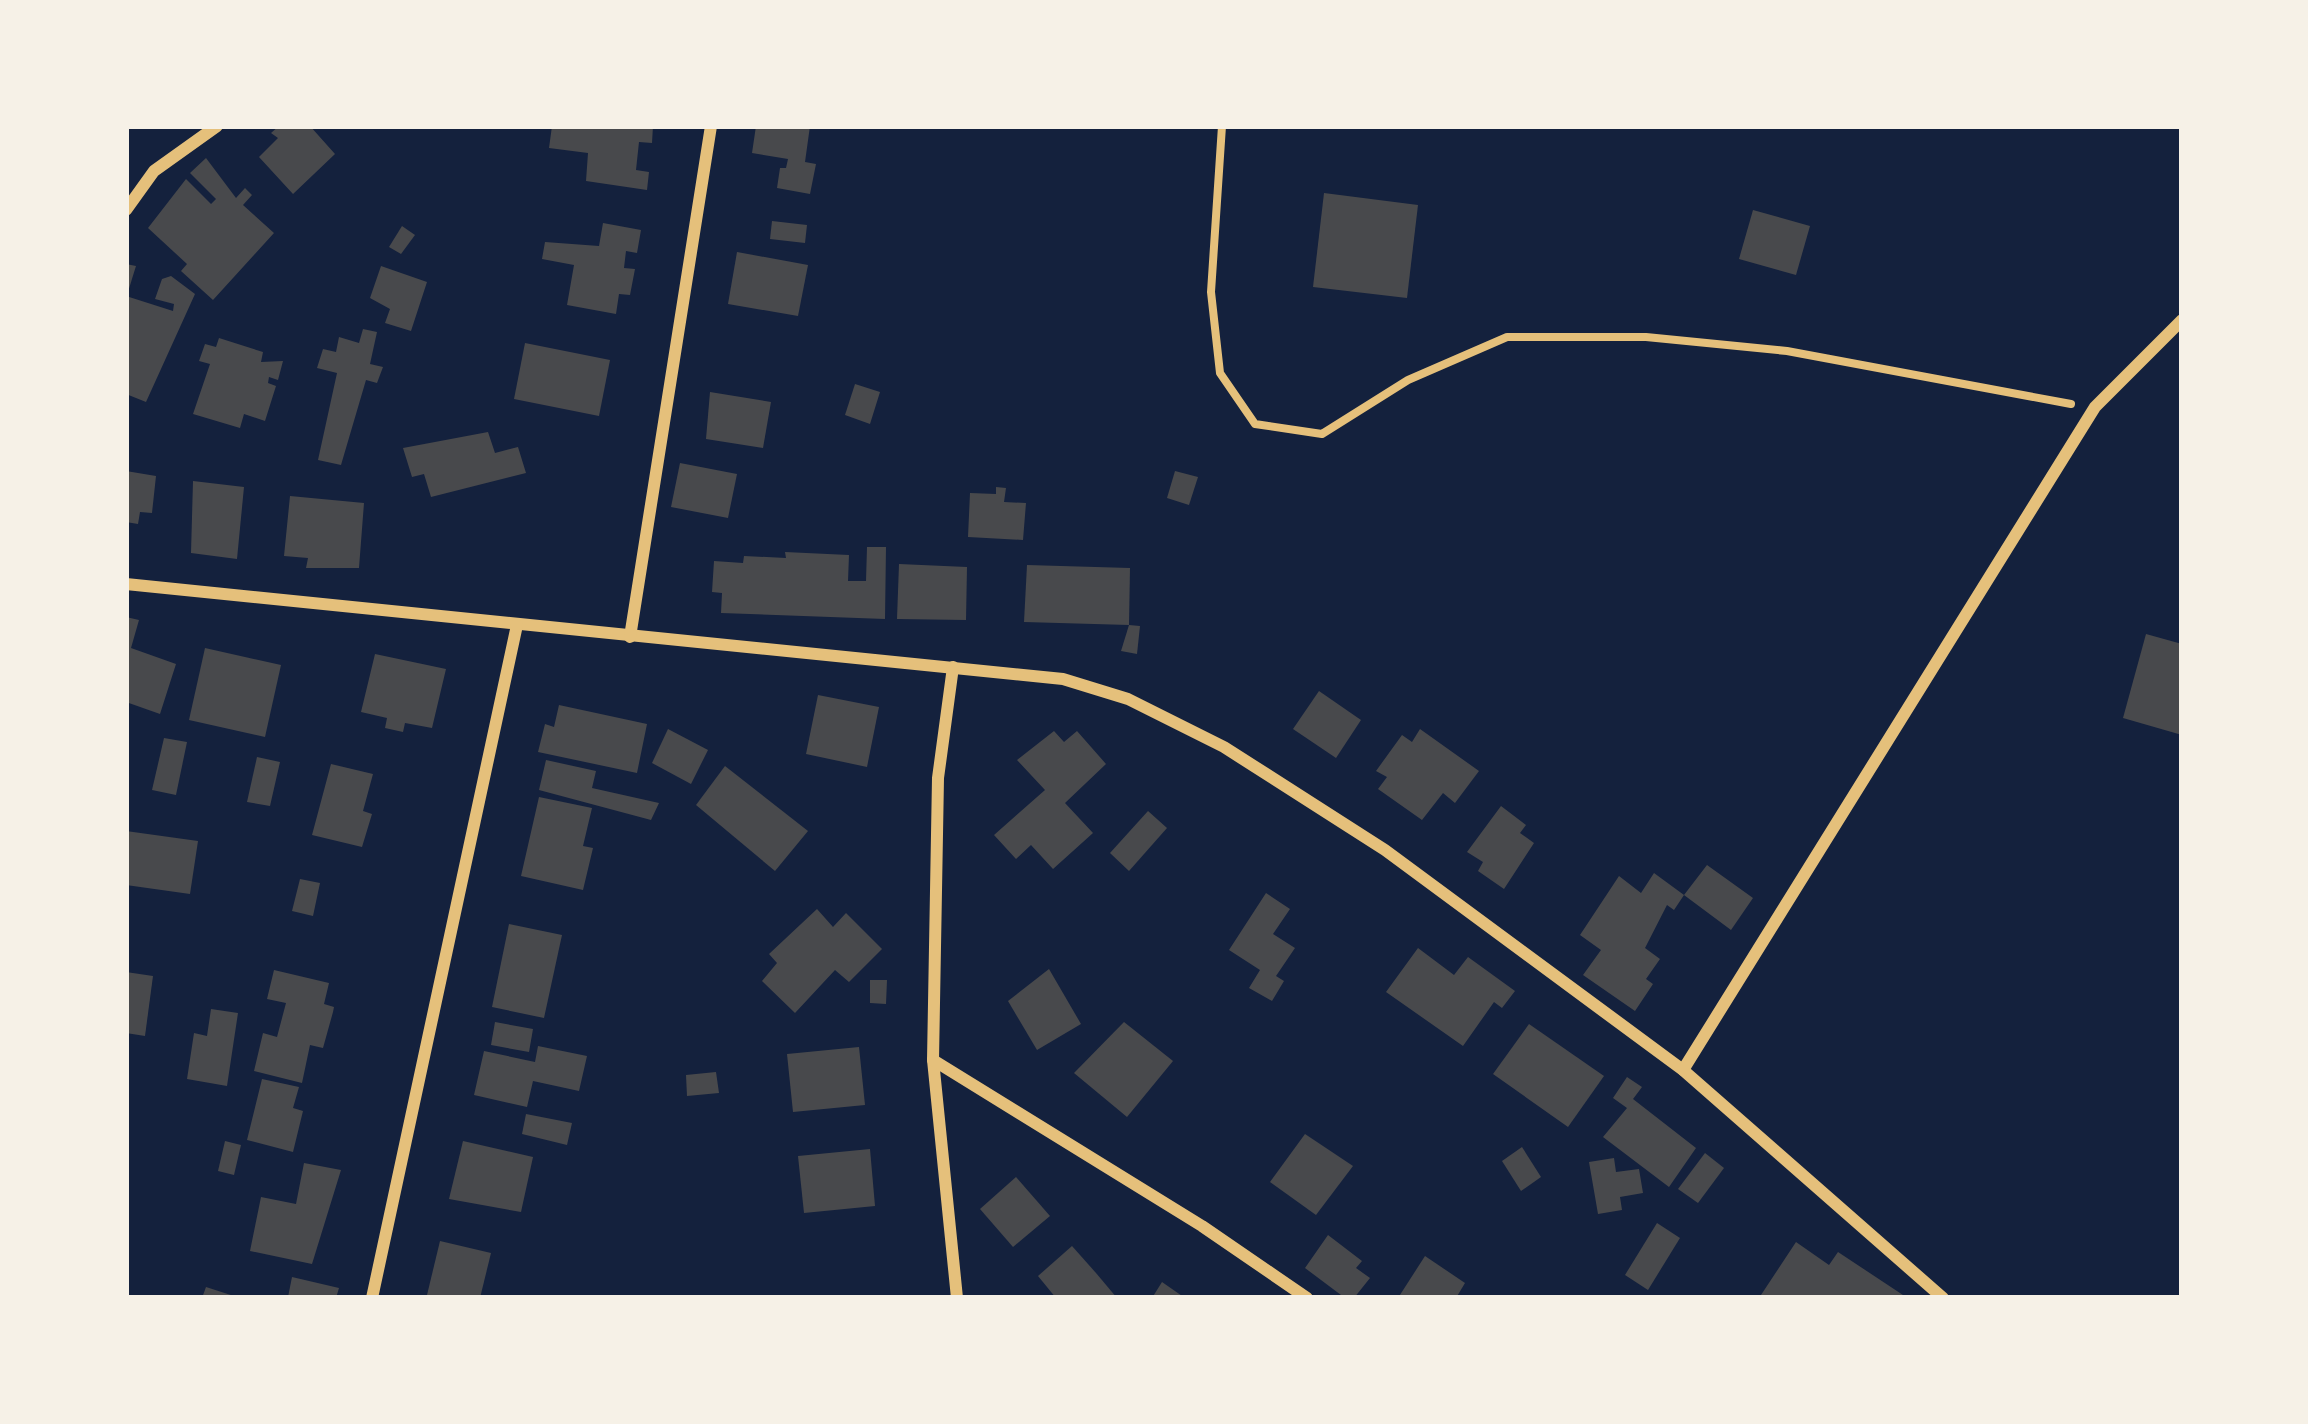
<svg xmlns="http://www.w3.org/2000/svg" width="2308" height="1424" viewBox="0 0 2308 1424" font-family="'PT Sans',sans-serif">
<rect width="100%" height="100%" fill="#14213d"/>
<g fill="#48494c">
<polygon points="279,126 310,126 335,154 293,194 259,157 278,138 271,133"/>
<polygon points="552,126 653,126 652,143 639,142 636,170 649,172 647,190 586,181 588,153 549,148"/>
<polygon points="756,126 810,126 805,162 816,164 810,194 777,188 780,168 786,168 788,159 752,153"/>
<polygon points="206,158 236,198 245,188 252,195 243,205 274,233 213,300 181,271 187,264 148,228 186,179 211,204 216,199 190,173"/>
<polygon points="1324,193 1418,205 1407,298 1313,287"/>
<polygon points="1753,210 1810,226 1796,275 1739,259"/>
<polygon points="772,221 807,225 805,243 770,239"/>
<polygon points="603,223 641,230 637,253 626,251 624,268 635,269 630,295 619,294 616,314 567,305 574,265 542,259 545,242 599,246"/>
<polygon points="402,226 415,235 401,254 389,247"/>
<polygon points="737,252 808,265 798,316 728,304"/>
<polygon points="126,264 136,266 127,295 126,294"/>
<polygon points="381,266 427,282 411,331 385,323 390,309 370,298"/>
<polygon points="171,276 195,294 146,402 126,394 126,296 173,311 174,304 155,299 162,279"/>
<polygon points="363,329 377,332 370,364 383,367 377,383 366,380 341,465 318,460 337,373 317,368 323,349 336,352 339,337 359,343"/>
<polygon points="219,338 263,352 261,362 283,361 278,380 269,377 268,383 276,386 265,421 244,414 240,428 193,414 210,364 199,361 205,344 216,347"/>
<polygon points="525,343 610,360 599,416 514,399"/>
<polygon points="855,384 880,392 870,424 845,415"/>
<polygon points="710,392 771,402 763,448 706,439"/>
<polygon points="488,432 495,453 518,447 526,473 431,497 424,474 412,477 403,448"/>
<polygon points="680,463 737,474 728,518 671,507"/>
<polygon points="126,471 156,476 152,513 140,512 138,524 126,522"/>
<polygon points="1175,471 1198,477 1189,505 1167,498"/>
<polygon points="193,481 244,487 237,559 191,553"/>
<polygon points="996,487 1006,488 1004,502 1026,503 1023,540 968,537 970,493 996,494"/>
<polygon points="290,496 364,503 359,568 306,568 308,558 284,556"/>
<polygon points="867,547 886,547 885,619 721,613 722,593 712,592 714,561 743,563 744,556 786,558 785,552 849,555 848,581 866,581"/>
<polygon points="899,564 967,567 966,620 897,619"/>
<polygon points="1027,565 1130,568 1129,625 1024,622"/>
<polygon points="126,617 139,620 131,648 176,664 160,714 126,702"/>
<polygon points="1129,625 1140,626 1137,654 1121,651"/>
<polygon points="2146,634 2182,644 2182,735 2123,718"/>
<polygon points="205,648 281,665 265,737 189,720"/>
<polygon points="375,654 446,669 432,728 405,723 403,732 385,728 387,718 361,712"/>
<polygon points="1319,691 1361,720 1336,758 1293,729"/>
<polygon points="818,695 879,707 867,767 806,754"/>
<polygon points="559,705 647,724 637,773 538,752 545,724 554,727"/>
<polygon points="668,729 708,750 691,784 652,763"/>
<polygon points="1420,729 1479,771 1455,803 1443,793 1422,820 1378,789 1387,777 1376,771 1402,735 1412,742"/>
<polygon points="1054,731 1064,742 1077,731 1106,764 1065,803 1093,833 1053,869 1031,845 1016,859 994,835 1045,790 1017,760"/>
<polygon points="164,738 187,742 176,795 152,790"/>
<polygon points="257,757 280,762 270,806 247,802"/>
<polygon points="546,760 596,771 592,788 659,803 651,820 539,790"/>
<polygon points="331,764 373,774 363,811 372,814 362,847 312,835"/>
<polygon points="725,766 808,831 775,871 696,805"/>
<polygon points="539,797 592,808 583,846 593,848 583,890 521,876"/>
<polygon points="1501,806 1526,825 1520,833 1534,843 1504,889 1478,871 1483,862 1467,852"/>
<polygon points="1148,811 1167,828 1129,871 1110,853"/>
<polygon points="126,831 198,841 190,894 126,885"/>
<polygon points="1707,865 1753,898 1731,930 1684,895 1674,910 1667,905 1645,948 1660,959 1646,979 1653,984 1635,1011 1583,975 1601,950 1580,935 1619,876 1641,893 1654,873 1684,895"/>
<polygon points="300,879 320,883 313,916 292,911"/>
<polygon points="1266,893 1290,909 1273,934 1295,948 1276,976 1284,981 1272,1001 1249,988 1260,970 1229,950"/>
<polygon points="817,909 833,927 846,913 882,949 849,982 835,970 795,1013 762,981 777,963 769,954"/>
<polygon points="509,924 562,935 544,1018 492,1007"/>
<polygon points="1418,948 1454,975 1468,957 1515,991 1502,1008 1494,1002 1463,1046 1386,992"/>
<polygon points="1049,969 1081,1024 1037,1050 1008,1001"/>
<polygon points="274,970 329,983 324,1004 334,1007 333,1012 323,1048 310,1045 302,1083 254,1071 263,1033 277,1037 286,1003 267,999"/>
<polygon points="126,972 153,976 145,1036 126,1033"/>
<polygon points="870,980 887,980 886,1004 870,1003"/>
<polygon points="211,1009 238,1013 227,1086 187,1079 194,1033 207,1036"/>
<polygon points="495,1022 533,1029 529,1052 491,1045"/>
<polygon points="1124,1022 1173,1061 1127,1117 1074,1073"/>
<polygon points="1529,1024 1604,1076 1568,1127 1493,1074"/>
<polygon points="538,1046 587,1056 579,1091 533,1081 527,1107 474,1095 484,1051 535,1062"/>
<polygon points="859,1047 865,1105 793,1112 787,1054"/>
<polygon points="716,1072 719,1093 687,1096 686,1075"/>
<polygon points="1627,1077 1642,1087 1633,1099 1696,1148 1669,1187 1603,1137 1627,1108 1613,1098"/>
<polygon points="262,1079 299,1087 293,1108 303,1111 293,1152 247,1140"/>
<polygon points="526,1114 572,1123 567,1145 522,1134"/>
<polygon points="1305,1134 1353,1166 1316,1215 1270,1182"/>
<polygon points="225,1141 241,1145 234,1175 218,1171"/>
<polygon points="463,1141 533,1157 521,1212 449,1199"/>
<polygon points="1522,1147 1541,1177 1521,1191 1502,1161"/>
<polygon points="870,1149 875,1206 804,1213 798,1156"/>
<polygon points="1705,1153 1724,1168 1698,1203 1678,1189"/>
<polygon points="1614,1158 1616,1172 1639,1169 1643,1193 1620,1197 1622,1210 1598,1214 1589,1162"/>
<polygon points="304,1163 341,1170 312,1264 250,1251 261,1197 296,1204"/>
<polygon points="1016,1177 1050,1216 1013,1247 980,1209"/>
<polygon points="1657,1223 1680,1238 1648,1290 1625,1275"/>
<polygon points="1328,1235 1362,1261 1356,1268 1370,1278 1354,1298 1345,1298 1305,1268"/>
<polygon points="440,1241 491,1253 480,1298 427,1295"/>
<polygon points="1796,1242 1829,1265 1838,1252 1903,1295 1759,1298"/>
<polygon points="1072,1246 1096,1273 1117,1298 1056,1298 1038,1276"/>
<polygon points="1425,1256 1465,1283 1456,1298 1398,1298"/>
<polygon points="292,1277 339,1288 336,1298 288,1297"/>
<polygon points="1162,1282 1185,1298 1152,1298"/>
<polygon points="206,1287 237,1297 237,1298 202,1298"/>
</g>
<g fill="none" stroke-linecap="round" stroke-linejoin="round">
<polyline stroke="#e5c07b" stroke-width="8" points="1222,126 1211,292 1220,373 1255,424 1322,434 1408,380 1507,337 1646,337 1787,351 2071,404"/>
<g stroke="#e5c07b" stroke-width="12">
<polyline points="126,210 154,171 217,126"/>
<polyline points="126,584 1063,679 1128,699 1224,747 1385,850 1683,1070 1943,1298"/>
<polyline points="630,637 711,126"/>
<polyline points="953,667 938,778 933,1060 957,1298"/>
<polyline points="933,1060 1202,1226 1307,1298"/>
<polyline points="1683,1070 2095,407 2182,320"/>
<polyline points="372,1298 517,625"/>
</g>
</g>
<rect width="2308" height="1424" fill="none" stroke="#f6f1e7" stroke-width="258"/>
</svg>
